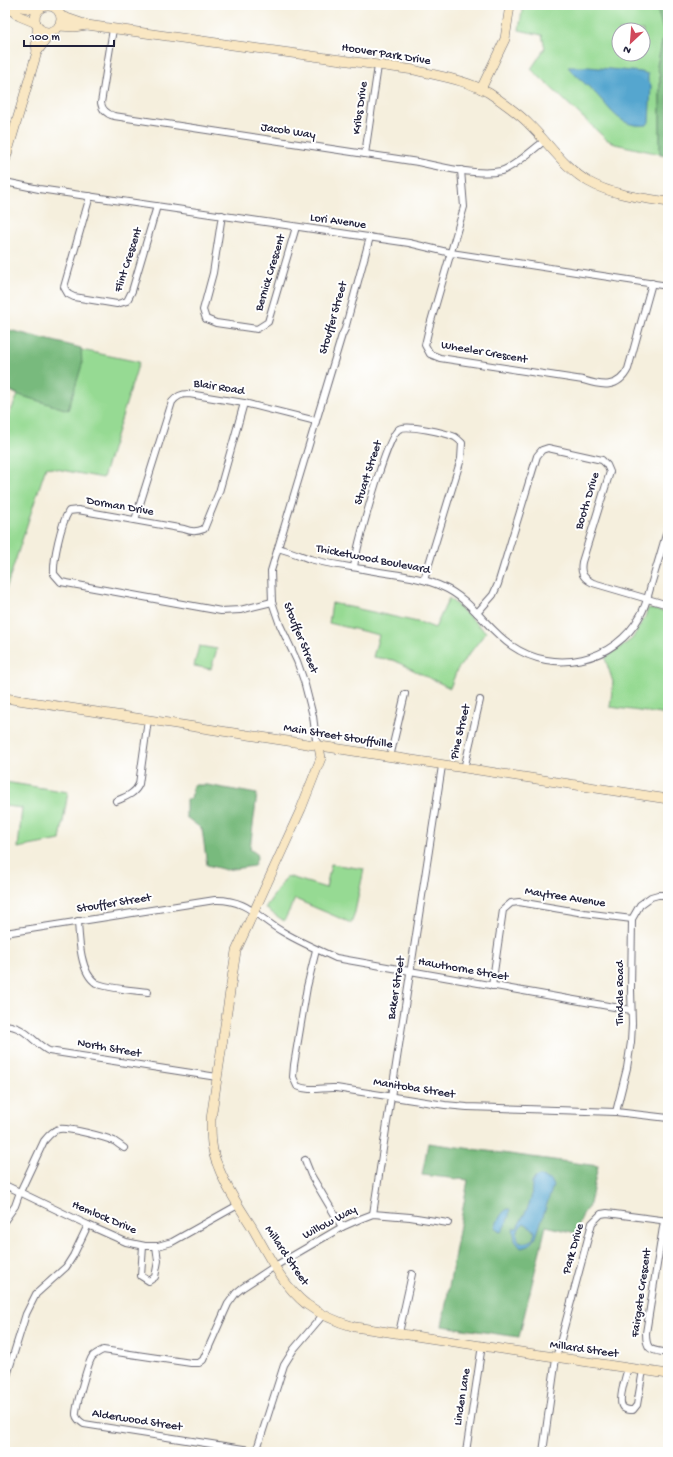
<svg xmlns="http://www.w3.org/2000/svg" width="673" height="1457" viewBox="0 0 673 1457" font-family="'Gochi Hand',sans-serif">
<rect width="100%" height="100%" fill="#fff"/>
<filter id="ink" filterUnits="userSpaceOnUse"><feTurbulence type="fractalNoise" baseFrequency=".025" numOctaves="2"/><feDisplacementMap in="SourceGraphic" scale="8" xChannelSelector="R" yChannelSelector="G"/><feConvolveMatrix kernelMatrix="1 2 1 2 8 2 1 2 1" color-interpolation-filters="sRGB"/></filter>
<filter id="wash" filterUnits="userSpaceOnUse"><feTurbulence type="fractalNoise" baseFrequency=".012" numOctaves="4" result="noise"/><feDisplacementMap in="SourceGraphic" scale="16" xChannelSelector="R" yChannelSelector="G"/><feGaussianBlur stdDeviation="0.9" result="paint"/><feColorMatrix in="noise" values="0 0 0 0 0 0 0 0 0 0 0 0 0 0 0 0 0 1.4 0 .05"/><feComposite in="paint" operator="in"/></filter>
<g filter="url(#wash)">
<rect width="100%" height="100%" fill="#f5efdd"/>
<g fill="#96da93" stroke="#5c7e67" fill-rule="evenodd">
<path d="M 523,5 L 656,5 L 664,33 L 657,66 L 660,75 L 660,154 L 615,144 L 606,139 L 531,69 L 545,48 L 542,35 L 519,30 ZM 619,30 L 643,30 L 643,54 L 619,54 Z"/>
<polygon points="5,334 139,362 103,478 46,467 6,589 5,588 5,429 10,413 18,395 5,388"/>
<polygon points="449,598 486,632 457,670 450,688 393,660 373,657 379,635 329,623 332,603 422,623 435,628"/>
<polygon points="648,608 668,613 668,715 610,707 613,682 605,658 632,639 645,617"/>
<polygon points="199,646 217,649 211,669 194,666"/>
<polygon points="5,782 68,792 60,840 18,848 22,808 5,806"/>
<polygon points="331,864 364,869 355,912 351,923 295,899 284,921 265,908 287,876 326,888"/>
</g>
<g fill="#78ba7d" stroke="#4d6e5c">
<polygon points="656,5 668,5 668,155 660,154 660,75 657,66 664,33"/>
<polygon points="9,330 81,348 82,365 68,410 19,395 5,388 5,332"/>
<polygon points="193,785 207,785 257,794 250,849 258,855 254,866 226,870 207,865 202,829 186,817 186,799 191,799"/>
<polygon points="428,1143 598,1166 590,1204 583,1214 576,1233 546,1226 519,1337 442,1326 468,1180 422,1175"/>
</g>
<g fill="#54a6cf" stroke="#3b6485" fill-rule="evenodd">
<path d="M 568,67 L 588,67 L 641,72 L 648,74 L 648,82 L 651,85 L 651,87 L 649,122 L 647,125 C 621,128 613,112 597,95 C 588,85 577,78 568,67 Z"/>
<path d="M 540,1176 L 550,1180 L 553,1186 L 536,1237 L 528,1246 L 521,1248 L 515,1241 L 513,1228 L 517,1228 L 528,1207 L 531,1199 L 532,1183 L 535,1178 ZM 524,1223 L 532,1228 L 535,1232 L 533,1239 L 525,1243 L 519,1241 C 515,1234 518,1228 524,1223 Z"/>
<path d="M 508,1209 L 510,1209 C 509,1218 506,1225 501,1232 L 498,1231 L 495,1227 C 498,1221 501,1212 508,1209 Z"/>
</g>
</g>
<g filter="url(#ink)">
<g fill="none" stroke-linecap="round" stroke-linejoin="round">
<defs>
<g id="street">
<path d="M 113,29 L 101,103 C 102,110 107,114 114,116 L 418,162 C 440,167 478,176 501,171 C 513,168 534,149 544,141"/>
<polyline points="5,69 5,72"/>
<polyline points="365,154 378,66"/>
<path d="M 461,170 L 464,207 L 429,328 L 425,345 L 430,354 L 440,358 L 583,380 C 602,386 618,389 628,369 L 652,283"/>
<polyline points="5,182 39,189 409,243 451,253 668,286"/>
<polyline points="90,196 64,287 68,294 74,297 117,304 127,301 132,291 157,206"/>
<polyline points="222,215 213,273 203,310 206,319 216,323 257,329 268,322 296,227"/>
<path d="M 244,403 L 219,492 L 204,529 C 196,532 192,532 184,529 L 78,510 L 69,511 C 61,523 53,560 54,574 L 61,582 L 221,611 L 240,610 L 272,602"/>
<path d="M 135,520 L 172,402 C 177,396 181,394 189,394 L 244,403 L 316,421"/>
<path d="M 278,548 C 289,551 299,555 310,559 C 327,564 346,566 363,569 C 391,575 417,575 443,587 C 471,599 487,629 512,646 C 554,675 615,662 640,616 C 646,606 648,596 651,585 C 657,565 663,546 668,527"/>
<path d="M 354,567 C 357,547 386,436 399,429 C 407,424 446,433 455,437 C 458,439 460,441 462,443 L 461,459 L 424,580"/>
<path d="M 477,613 L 493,595 L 498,584 L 537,456 L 542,450 L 548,448 L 602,460 L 607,465 L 610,472 L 582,562 C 580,573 583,578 593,583 L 668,605"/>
<polyline points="319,747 316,740 313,716 304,681 297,661 280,625 272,602 271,571 342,335 345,329 370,237"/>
<polyline points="390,757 405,694"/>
<polyline points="464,769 480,700"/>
<path d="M 116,801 C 125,797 135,794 139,784 L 148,720"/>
<path d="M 78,921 C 79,938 80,973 96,983 C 108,989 135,990 148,992"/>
<path d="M 5,933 L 215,900 C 247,899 258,918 283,932 C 300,942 318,950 336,958 L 631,1010"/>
<path d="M 316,950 L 307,987 L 294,1065 L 293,1077 L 297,1086 C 309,1092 323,1087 336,1088 L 445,1105 L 467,1107 L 616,1112 L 668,1118"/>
<polyline points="492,986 503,910 511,903 519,902 584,913 632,919"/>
<path d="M 5,1025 C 27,1027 32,1042 49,1051 L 217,1077"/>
<polyline points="616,1112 627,1068 631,1042 632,1024 631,990 632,919 640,905 651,897 658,895 668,895"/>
<polyline points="305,1160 311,1175 342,1227"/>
<polyline points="5,1185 88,1225 126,1242 145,1246 158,1246 172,1242 238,1205"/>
<polyline points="373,1214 442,766"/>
<path d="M 5,1220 L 15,1206 L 20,1192 L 44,1141 C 48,1136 53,1130 59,1129 C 67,1127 105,1137 114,1141 C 117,1143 121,1146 124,1148"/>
<path d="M 664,1221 L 646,1333 C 646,1352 652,1350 668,1353"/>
<polyline points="143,1246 141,1276 149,1281 155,1277 158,1261 156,1246"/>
<polyline points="399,1333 412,1274"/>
<path d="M 628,1368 C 626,1375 618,1399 622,1406 C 624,1410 629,1410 633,1410 L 637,1405 L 643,1370"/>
<polyline points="5,1382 26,1314 36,1294 66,1267 73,1256 88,1225"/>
<path d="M 256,1451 L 84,1424 C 81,1422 77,1420 76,1415 C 75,1409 88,1363 92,1357 C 95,1354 99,1352 103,1350 L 191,1363 L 199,1363 L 203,1360 L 228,1304 L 236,1293 L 242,1288 L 275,1266 L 342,1227 L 360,1219 L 373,1214 L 410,1217 L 448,1223"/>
<polyline points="256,1452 284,1365 294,1349 323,1315"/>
<polyline points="466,1452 482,1345"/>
<polyline points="543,1452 556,1358 592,1223 601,1214 607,1213 668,1221"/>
</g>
<g id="secondary">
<circle cx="48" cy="19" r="13"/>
<polyline points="5,9 11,10 19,16 36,23"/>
<polyline points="11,10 21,7 38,10"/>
<path d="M 61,16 L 87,25 L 414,70 C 438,76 467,80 489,93 C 500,100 519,114 528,123 C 548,142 564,168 589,182 C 612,195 642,198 668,202"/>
<polyline points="59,26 74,27 87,25"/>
<polyline points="37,52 36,43 38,26"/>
<polyline points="481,89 505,39 510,5"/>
<polyline points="5,161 37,52 52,31"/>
<polyline points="5,698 668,799"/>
<path d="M 319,747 L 321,758 L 301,809 L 236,951 L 211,1119 C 211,1135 211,1151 218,1166 C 226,1188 240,1208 252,1227 C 267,1253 282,1285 306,1304 C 321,1315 337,1322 355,1327 C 459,1342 563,1359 668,1374"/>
</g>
</defs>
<use href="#street" stroke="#6c6a74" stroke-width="8"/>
<use href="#secondary" stroke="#6c6a74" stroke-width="10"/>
<use href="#street" stroke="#fff" stroke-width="6"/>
<use href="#secondary" stroke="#f9e7c3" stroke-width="9"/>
</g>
</g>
<g text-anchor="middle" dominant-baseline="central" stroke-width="4" stroke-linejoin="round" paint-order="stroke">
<g font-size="12" fill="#22223b" stroke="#fff">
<text transform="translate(386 55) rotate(9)">Hoover Park Drive</text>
<text transform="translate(361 108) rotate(-82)">Kribs Drive</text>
<text transform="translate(288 132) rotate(9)">Jacob Way</text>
<text transform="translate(338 222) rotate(8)">Lori Avenue</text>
<text transform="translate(129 260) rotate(-72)">Flint Crescent</text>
<text transform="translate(271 273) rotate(-73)">Bernick Crescent</text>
<text transform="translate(334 318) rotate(-74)">Stouffer Street</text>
<text transform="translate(484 353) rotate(10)">Wheeler Crescent</text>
<text transform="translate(219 388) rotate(9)">Blair Road</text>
<text transform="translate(369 473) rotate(-72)">Stuart Street</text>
<text transform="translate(588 501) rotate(-73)">Booth Drive</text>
<text transform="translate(120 507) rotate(10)">Dorman Drive</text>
<text transform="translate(373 560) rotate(11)">Thicketwood Boulevard</text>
<text transform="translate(300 638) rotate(68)">Stouffer Street</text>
<text transform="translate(461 732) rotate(-77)">Pine Street</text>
<text transform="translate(338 737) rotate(9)">Main Street Stouffville</text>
<text transform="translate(565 898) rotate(9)">Maytree Avenue</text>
<text transform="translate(114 904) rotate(-9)">Stouffer Street</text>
<text transform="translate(463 970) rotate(10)">Hawthorne Street</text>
<text transform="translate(397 988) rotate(-81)">Baker Street</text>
<text transform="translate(621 993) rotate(-90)">Tindale Road</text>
<text transform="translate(109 1049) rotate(10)">North Street</text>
<text transform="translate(414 1089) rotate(9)">Manitoba Street</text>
<text transform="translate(104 1218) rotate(23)">Hemlock Drive</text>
<text transform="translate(330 1223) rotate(-28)">Willow Way</text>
<text transform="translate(574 1249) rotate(-74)">Park Drive</text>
<text transform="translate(286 1256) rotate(56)">Millard Street</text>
<text transform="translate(642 1293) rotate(-82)">Fairgate Crescent</text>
<text transform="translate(584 1350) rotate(8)">Millard Street</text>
<text transform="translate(463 1397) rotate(-81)">Linden Lane</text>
<text transform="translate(137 1421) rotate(9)">Alderwood Street</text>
</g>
</g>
<rect width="673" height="1457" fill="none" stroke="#fff" stroke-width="20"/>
<g transform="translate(631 42) rotate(206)"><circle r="19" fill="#ffffff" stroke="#a7a7b1"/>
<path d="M0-3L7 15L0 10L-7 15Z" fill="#d1495b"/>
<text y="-6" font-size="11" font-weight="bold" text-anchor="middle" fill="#22223b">N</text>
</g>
<path d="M24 40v6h90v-6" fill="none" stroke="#22223b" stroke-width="2"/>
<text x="30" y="40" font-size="12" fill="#22223b" stroke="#ffffff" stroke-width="3" paint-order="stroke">100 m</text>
</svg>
